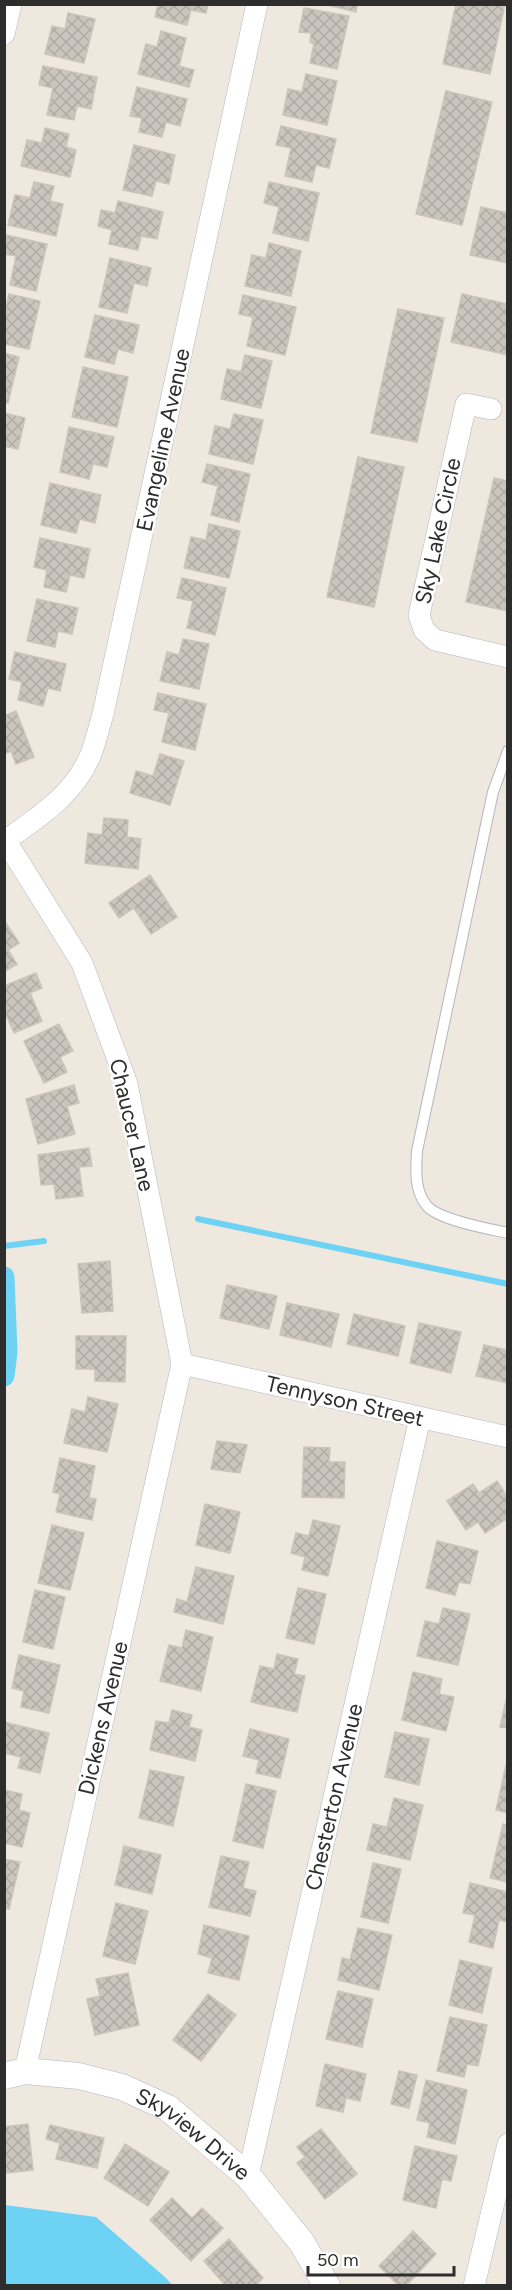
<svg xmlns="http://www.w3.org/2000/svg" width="512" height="2290" viewBox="0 0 512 2290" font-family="Figtree,sans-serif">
<defs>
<pattern id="building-cross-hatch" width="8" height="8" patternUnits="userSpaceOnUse" patternTransform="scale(1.5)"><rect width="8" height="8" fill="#cbc6bd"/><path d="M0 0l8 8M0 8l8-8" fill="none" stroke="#afaaa3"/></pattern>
</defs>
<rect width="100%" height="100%" fill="#efe8df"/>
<polygon fill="#6ed2f4" points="5,2205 96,2217 166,2278 172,2285 5,2285"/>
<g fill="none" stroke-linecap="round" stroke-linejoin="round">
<g stroke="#6ed2f4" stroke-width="6">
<polyline points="198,1219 508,1284"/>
<polyline points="4,1246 44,1241"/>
</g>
<polyline stroke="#6ed2f4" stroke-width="21" points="4,1277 7,1352 4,1376"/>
</g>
<g fill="url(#building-cross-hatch)" stroke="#cbc4b8" stroke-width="1.5">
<polygon points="158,4 208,4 206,13 191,10 187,25 155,17"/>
<polygon points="324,4 357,4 356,12"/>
<polygon points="456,4 505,4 490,74 443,64"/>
<polygon points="304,8 349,16 337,69 310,63 314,44 310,42 311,33 299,32"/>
<polygon points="68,13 95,19 84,63 45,54 52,26 65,29"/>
<polygon points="161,31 186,38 179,66 194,70 189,87 138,74 146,44 157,47"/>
<polygon points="43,66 97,77 91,109 77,106 74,120 47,115 53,88 39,85"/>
<polygon points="306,74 337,81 327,125 283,115 288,89 302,92"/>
<polygon points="137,87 187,99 180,126 166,122 162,137 139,132 142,118 130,116"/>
<polygon points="446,91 492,102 462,225 416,214"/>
<polygon points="281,126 336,139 329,168 316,165 312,182 285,176 291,148 276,145"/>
<polygon points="45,128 69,134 66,147 76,150 70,177 21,166 27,140 42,143"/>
<polygon points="134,145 175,155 169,184 156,181 152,196 123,190"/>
<polygon points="34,182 54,186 50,201 63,204 56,236 8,225 15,195 30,198"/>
<polygon points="269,182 319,193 308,241 273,233 279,207 264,203"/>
<polygon points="118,201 163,212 157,239 141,236 138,250 109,244 112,230 98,226 101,210 115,213"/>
<polygon points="481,207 508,213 508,263 470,255"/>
<polygon points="6,235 47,244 36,291 10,285 16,256 4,254"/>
<polygon points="269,243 301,251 291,296 245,286 252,255 266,258"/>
<polygon points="110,258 151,268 147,286 134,283 127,313 99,307"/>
<polygon points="9,294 40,301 29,349 4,344 4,315"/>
<polygon points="462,294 508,304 508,355 451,342"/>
<polygon points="243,295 296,307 285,355 247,346 253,317 239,314"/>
<polygon points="398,309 444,318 417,442 371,433"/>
<polygon points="95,315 139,325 133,353 118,349 114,364 85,357"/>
<polygon points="4,353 19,357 8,403 4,403"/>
<polygon points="245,355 272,361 261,408 221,399 227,369 241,372"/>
<polygon points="83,367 128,377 117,427 72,417"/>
<polygon points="4,413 25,418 18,449 4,446"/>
<polygon points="234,414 263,420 253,464 209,454 215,426 230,429"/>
<polygon points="69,427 114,437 107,467 93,464 89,479 60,472"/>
<polygon points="358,457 404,467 374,607 327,597"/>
<polygon points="207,464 250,474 239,522 211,515 218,486 202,482"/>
<polygon points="494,478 508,481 508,611 466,602"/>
<polygon points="50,483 101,495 95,523 80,519 76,533 41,525"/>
<polygon points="209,524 240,531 229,578 184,568 191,537 206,540"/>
<polygon points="40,538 90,549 84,578 70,575 66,592 44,587 47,570 34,567"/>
<polygon points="182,578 226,588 215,635 187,628 193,601 177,598"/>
<polygon points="37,599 78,608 72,634 58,631 55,647 27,641"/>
<polygon points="183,639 209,644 199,689 160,681 167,652 179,655"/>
<polygon points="15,652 66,664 60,691 48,688 43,706 18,700 22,682 9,679"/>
<polygon points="158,693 206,704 195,750 162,742 169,713 154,710"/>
<polygon points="16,711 34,757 16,764 11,751 4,754 4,716"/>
<polygon points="160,754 184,761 170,805 130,793 136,771 153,776"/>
<polygon points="104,818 128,820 127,837 141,839 138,869 85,863 88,833 102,835"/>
<polygon points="150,875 177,917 151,934 134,908 119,918 109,903"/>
<polygon points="4,920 19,943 8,950 17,964 4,972"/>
<polygon points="36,973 42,988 30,993 42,1021 14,1033 4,1010 4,986"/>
<polygon points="59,1024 73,1051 60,1057 67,1072 44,1083 24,1041"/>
<polygon points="74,1085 79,1103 67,1106 75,1134 38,1144 26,1099"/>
<polygon points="89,1148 92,1166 79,1167 83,1196 56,1199 54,1184 41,1185 38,1155"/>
<polygon points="110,1261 113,1311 82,1313 78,1264"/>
<polygon points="227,1285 277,1296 269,1329 220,1318"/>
<polygon points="287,1303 339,1314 331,1347 280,1335"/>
<polygon points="354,1314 405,1326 398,1356 347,1344"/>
<polygon points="419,1323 461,1332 451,1373 410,1363"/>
<polygon points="76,1336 126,1336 125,1382 95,1381 95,1369 76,1369"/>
<polygon points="484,1345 508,1350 508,1383 476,1376"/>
<polygon points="88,1397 118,1404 107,1452 64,1443 72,1409 85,1412"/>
<polygon points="217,1441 247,1445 240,1473 211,1469"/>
<polygon points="304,1447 330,1448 329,1462 345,1462 344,1498 302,1497"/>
<polygon points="60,1458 95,1466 89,1498 96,1499 92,1520 56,1512 60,1494 53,1492"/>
<polygon points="497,1481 508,1498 508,1518 485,1533 478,1522 466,1530 447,1501 473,1484 479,1493"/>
<polygon points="205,1504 240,1512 230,1553 196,1545"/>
<polygon points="313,1520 340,1526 328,1576 302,1570 305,1557 291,1553 296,1533 309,1536"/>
<polygon points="52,1525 84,1533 70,1590 38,1583"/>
<polygon points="437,1541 478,1551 470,1584 459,1582 455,1595 426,1588"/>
<polygon points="196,1567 234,1576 223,1624 174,1612 177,1599 187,1602"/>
<polygon points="298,1588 326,1594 314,1644 286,1638"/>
<polygon points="35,1590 65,1597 53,1649 23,1642"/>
<polygon points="443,1608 470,1614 458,1665 417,1656 425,1621 439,1624"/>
<polygon points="186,1630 213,1637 201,1691 160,1681 169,1645 182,1648"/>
<polygon points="277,1654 298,1659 294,1674 305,1676 297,1712 251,1702 260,1666 274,1669"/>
<polygon points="19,1655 60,1665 49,1713 21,1707 24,1691 12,1688"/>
<polygon points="413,1672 442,1679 439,1694 454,1697 446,1731 402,1720"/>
<polygon points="508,1692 508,1728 500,1727"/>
<polygon points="172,1710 192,1715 189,1727 202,1730 195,1761 150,1750 156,1721 169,1723"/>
<polygon points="4,1722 49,1733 40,1773 18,1768 21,1757 4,1753"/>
<polygon points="250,1729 289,1739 280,1778 256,1773 259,1760 243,1756"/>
<polygon points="395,1732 429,1739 419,1785 385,1777"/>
<polygon points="506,1765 508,1765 508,1813 496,1810"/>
<polygon points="150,1770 184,1777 173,1826 139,1818"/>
<polygon points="246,1784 276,1791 263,1848 233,1841"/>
<polygon points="4,1790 22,1794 19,1810 30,1813 22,1847 4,1843"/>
<polygon points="394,1798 423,1805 410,1860 367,1850 373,1824 387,1827"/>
<polygon points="503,1824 508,1825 508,1882 490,1878"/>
<polygon points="124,1846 161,1855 152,1894 115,1885"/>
<polygon points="221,1856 249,1862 243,1888 256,1891 250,1916 209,1907"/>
<polygon points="4,1859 20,1862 9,1909 4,1908"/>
<polygon points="373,1863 401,1869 388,1923 361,1917"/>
<polygon points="470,1883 508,1892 508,1922 499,1920 493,1948 469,1942 475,1915 463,1913"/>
<polygon points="116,1903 148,1911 135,1964 103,1956"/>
<polygon points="204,1925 249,1936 239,1980 208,1973 212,1958 198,1954"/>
<polygon points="358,1928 392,1935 379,1990 338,1980 342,1958 350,1960"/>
<polygon points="460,1960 492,1968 482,2013 449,2005"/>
<polygon points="128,1973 139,2025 95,2035 87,1999 100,1996 96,1979"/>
<polygon points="338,1991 373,1999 362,2047 326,2039"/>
<polygon points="208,1994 236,2015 201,2061 173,2040"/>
<polygon points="450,2017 487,2025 478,2066 467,2064 464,2077 437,2071"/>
<polygon points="325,2064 366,2074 360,2101 346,2098 343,2112 316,2106"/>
<polygon points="399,2071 417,2075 409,2108 391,2104"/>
<polygon points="426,2080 467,2090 455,2144 427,2137 430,2123 417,2120"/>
<polygon points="28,2124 33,2170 7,2173 4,2159 4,2127"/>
<polygon points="50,2125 104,2138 97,2168 56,2159 60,2143 46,2139"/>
<polygon points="321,2129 357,2174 325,2199 297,2163 305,2157 297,2147"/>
<polygon points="125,2144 169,2172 148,2206 104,2178"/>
<polygon points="415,2146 457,2156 451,2181 442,2179 436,2208 403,2200"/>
<polygon points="172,2198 192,2218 202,2208 223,2228 191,2261 150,2220"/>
<polygon points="413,2231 436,2254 406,2286 399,2286 379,2266"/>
<polygon points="229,2239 263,2278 255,2286 226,2286 204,2261"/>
</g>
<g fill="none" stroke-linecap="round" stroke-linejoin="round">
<defs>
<path id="service" d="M 508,751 L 493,792 L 417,1151 C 416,1169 414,1191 427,1206 C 439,1220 489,1229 508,1233"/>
<g id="minor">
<polyline points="4,34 11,4"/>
<polyline points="491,409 466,404 419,615 424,630 435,640 508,657"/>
<polyline points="4,838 82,963 127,1084 182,1364 25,2071"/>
<path d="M 6,840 C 39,817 75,794 91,754 C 96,741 99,727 103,714 L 257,4"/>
<polyline points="182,1364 508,1437"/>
<polyline points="248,2176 420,1418"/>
<polyline points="474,2286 508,2144"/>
</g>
<g id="tertiary">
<path id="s1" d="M 4,2076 L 25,2071 L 79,2076 L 122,2087 L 168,2108 L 248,2176 L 302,2243 L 327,2286"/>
</g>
</defs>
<use href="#service" stroke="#b3b5c1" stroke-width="12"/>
<use href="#minor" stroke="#b3b5c1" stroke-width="22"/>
<use href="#tertiary" stroke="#b3b5c1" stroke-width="27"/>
<use href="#service" stroke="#fff" stroke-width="10"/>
<use href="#minor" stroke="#fff" stroke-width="21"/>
<use href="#tertiary" stroke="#fff" stroke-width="26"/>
</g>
<g text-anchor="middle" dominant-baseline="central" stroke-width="5" stroke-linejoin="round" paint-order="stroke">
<g font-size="22" fill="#2d2d2d" stroke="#fff">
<text transform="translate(163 440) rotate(-78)">Evangeline Avenue</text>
<text transform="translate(438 531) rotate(-78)">Sky Lake Circle</text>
<text transform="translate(132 1125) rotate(77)">Chaucer Lane</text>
<text transform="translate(345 1401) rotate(13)">Tennyson Street</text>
<text transform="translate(103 1718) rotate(-77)">Dickens Avenue</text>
<text transform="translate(334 1797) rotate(-77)">Chesterton Avenue</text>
<text stroke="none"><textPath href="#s1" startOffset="206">Skyview Drive</textPath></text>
</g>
</g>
<rect width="512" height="2290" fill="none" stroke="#2d2d2d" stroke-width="12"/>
<path d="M308 2266v9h146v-9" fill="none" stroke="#2d2d2d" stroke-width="3"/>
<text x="317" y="2266" font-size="18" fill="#2d2d2d" stroke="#ffffff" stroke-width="4.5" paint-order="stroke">50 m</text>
</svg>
